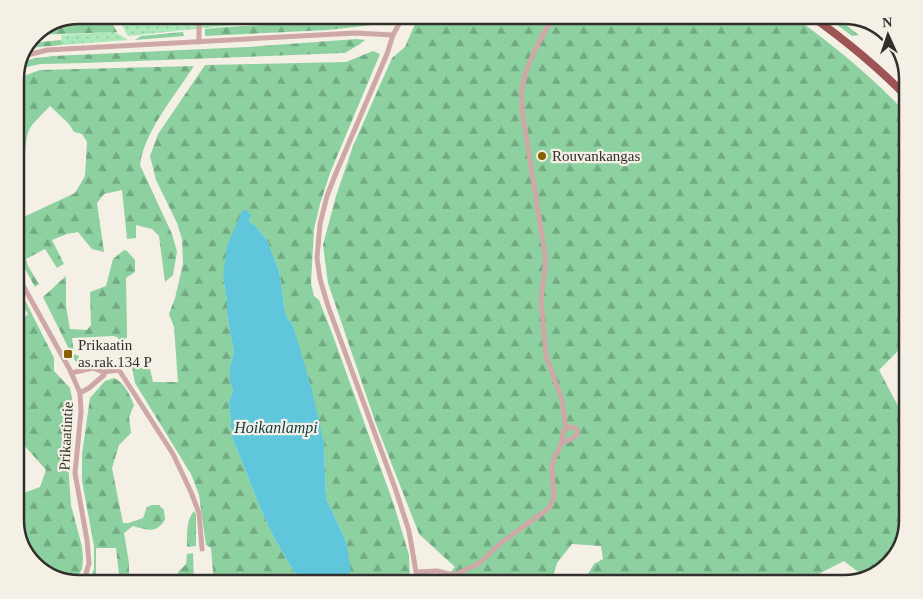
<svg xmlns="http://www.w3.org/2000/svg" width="923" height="599" viewBox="0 0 923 599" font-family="Georgia,serif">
<defs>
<pattern id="grass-dots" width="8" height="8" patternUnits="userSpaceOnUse" patternTransform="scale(1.25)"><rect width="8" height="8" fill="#abe9bb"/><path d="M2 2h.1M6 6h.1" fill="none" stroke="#94c8a1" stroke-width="1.8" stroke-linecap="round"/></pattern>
<pattern id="forest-firs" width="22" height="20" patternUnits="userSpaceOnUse" patternTransform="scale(1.25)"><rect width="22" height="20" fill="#8cd19f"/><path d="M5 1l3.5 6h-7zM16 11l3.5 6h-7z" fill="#73aa82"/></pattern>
</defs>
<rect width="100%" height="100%" fill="#f5f0e6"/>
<g fill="url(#grass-dots)">
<polygon points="116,15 360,15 360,18 324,22 235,25 128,36"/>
<polygon points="115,32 128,40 62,45 61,35"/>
</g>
<g fill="url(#forest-firs)">
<polygon points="79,15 108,15 117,32 33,35"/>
<path d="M 368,15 L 386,15 L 381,24 L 328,30 L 205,36 L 205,29 C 248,24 293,26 337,19 C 347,18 357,18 368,15 Z"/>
<path d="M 419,15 L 791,15 C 833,44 873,78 908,115 L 908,341 L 879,370 L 908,425 L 908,520 L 897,555 L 876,576 L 866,578 L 844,561 L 799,584 L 604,584 L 588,574 L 594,564 L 603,559 L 601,546 L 572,544 L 557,563 L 551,584 L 434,584 L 446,577 L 455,567 L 419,534 L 376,424 L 328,283 L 323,245 L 336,196 L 353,146 L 392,58 L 405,47 Z"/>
<polygon points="824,15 833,15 859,35 852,36"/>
<polygon points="855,18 879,26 900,47 905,64 880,39"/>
<polygon points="183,32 184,36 135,40 141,36"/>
<path d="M 357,39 L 365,40 L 360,44 L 345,53 L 85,63 L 40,64 L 18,69 C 23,57 41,58 53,56 L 248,47 Z"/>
<polygon points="61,40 62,45 28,48 30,43"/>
<polygon points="373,51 380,54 330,173 320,204 314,229 311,283 314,296 319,300 332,333 394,505 409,555 410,584 346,584 350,569 346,541 326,498 324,444 293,325 286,316 279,271 268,242 255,225 250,223 248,213 223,277 227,300 227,315 234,352 230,366 230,382 233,389 229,403 232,437 261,510 273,536 294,572 311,584 207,584 214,583 211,548 206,545 199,495 191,474 135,383 132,367 150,369 153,382 178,382 174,327 169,314 175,298 183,264 182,239 177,223 156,180 150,156 158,134 205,65 346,62"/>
<path d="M 194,66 C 176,94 144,132 140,165 L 172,234 L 177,252 L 173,275 L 165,282 L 159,236 L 152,229 L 136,225 L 136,238 L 127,239 L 122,190 L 104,194 L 97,203 L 104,252 L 92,249 L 78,232 L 67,234 L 52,240 L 64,264 L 57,268 L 45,249 L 26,259 L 28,266 L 39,284 L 35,287 L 15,250 L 15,221 L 75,193 L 85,176 L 87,142 L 82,134 L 74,132 L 69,124 L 50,106 C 44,113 33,122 29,130 C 23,145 29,164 15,174 L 15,81 L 21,77 L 40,70 Z"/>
<polygon points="124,250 127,251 135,260 135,272 126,278 127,337 121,342 117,337 113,336 72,338 74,354 79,356 78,362 75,361 43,297 66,276 66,306 70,329 87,330 91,325 90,292 106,286 113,259"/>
<polygon points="15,280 54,358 54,371 70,388 73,404 69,456 69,477 71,505 82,547 83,559 82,569 78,576 70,581 44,573 24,552 15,524 15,509 18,506 21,494 40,487 46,470 15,435 15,328 28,314 15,293"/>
<path d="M 114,378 C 124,382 130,395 134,405 L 129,417 L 131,433 L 119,445 L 112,468 L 123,523 L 129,523 L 143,518 L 147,507 L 152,505 L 159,505 L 164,510 L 165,520 C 155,534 148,530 133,526 L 124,533 L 129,563 L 129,581 L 125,584 L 120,583 L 116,548 L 96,548 L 96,584 L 88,584 L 94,569 L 94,546 L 82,481 L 82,454 L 90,398 L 105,381 Z"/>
<path d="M 194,511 L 196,514 L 196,546 L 188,547 L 187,546 C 187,535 186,520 194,511 Z"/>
<polygon points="193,553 194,584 173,584 179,571 186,564 187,554"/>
</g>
<polygon fill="#5fc6db" points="247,210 248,213 252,215 249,219 250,223 255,225 268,242 279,271 286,316 293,325 312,390 324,444 326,498 346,541 351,569 346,584 311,584 294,572 273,536 261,510 232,437 229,403 233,389 230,382 230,366 234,352 227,315 227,300 223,277 227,246 242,211"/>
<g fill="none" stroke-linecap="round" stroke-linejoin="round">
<g stroke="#cea8a7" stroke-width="5">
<polyline points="199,15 199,42"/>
<polyline points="404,15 393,35 387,54 336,173 327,196 320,224 317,258 320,279 328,306 395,488 409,531 416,572 437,571 454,575 472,584"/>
<path d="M 556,15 C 542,33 525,67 522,89 C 521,99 522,108 523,117 L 545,254 L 545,267 L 541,300 L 546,356 L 562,400 L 566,429"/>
<polyline points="24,56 47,50 355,33 393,35"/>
<polyline points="15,271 70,370 80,393 81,412 75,473 87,540 89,563 85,577 78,584"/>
<polyline points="71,373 93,368 103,372 119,370 173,454 191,492 199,513 202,549"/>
<polyline points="908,382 908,394"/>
<polyline points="80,393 89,388 104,375 103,372"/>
<polyline points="454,575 478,564 501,543 549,508 554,497 552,468 554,458 562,443 563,431 570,427 576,428 578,434 571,439 562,443"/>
</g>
<path stroke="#9e5354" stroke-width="8" d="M 810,15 C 845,40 878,67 908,98"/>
</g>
<g fill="#886200" stroke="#f5f0e6" stroke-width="2">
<circle cx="542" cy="156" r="5"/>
<rect x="63" y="349" width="10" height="10" rx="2.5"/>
</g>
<g text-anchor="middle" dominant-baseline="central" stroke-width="4.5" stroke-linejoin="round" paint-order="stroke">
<g font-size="15" fill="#312f2b" stroke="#f5f0e6" text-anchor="start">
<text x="552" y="156">Rouvankangas</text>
<text x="78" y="345">Prikaatin<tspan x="78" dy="17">as.rak.134 P</tspan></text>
</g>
<g font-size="15" fill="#312f2b" stroke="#f5f0e6">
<text transform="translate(66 436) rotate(-87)">Prikaatintie</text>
</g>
<g font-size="16" font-style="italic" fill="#104049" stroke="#f5f0e6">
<text x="276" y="427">Hoikanlampi</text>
</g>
</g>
<path d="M0 0H923V599H0ZM79 24H844A55 55 0 0 1 899 79V520A55 55 0 0 1 844 575H79A55 55 0 0 1 24 520V79A55 55 0 0 1 79 24Z" fill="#f5f0e6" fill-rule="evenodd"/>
<path fill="none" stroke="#312f2b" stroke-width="2.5" d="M79 24H844A55 55 0 0 1 899 79V520A55 55 0 0 1 844 575H79A55 55 0 0 1 24 520V79A55 55 0 0 1 79 24Z"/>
<g transform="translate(888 35) rotate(357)" stroke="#f5f0e6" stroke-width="4" paint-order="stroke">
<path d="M0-4L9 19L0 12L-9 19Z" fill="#312f2b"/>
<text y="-8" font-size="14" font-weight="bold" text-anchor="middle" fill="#312f2b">N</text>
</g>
</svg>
